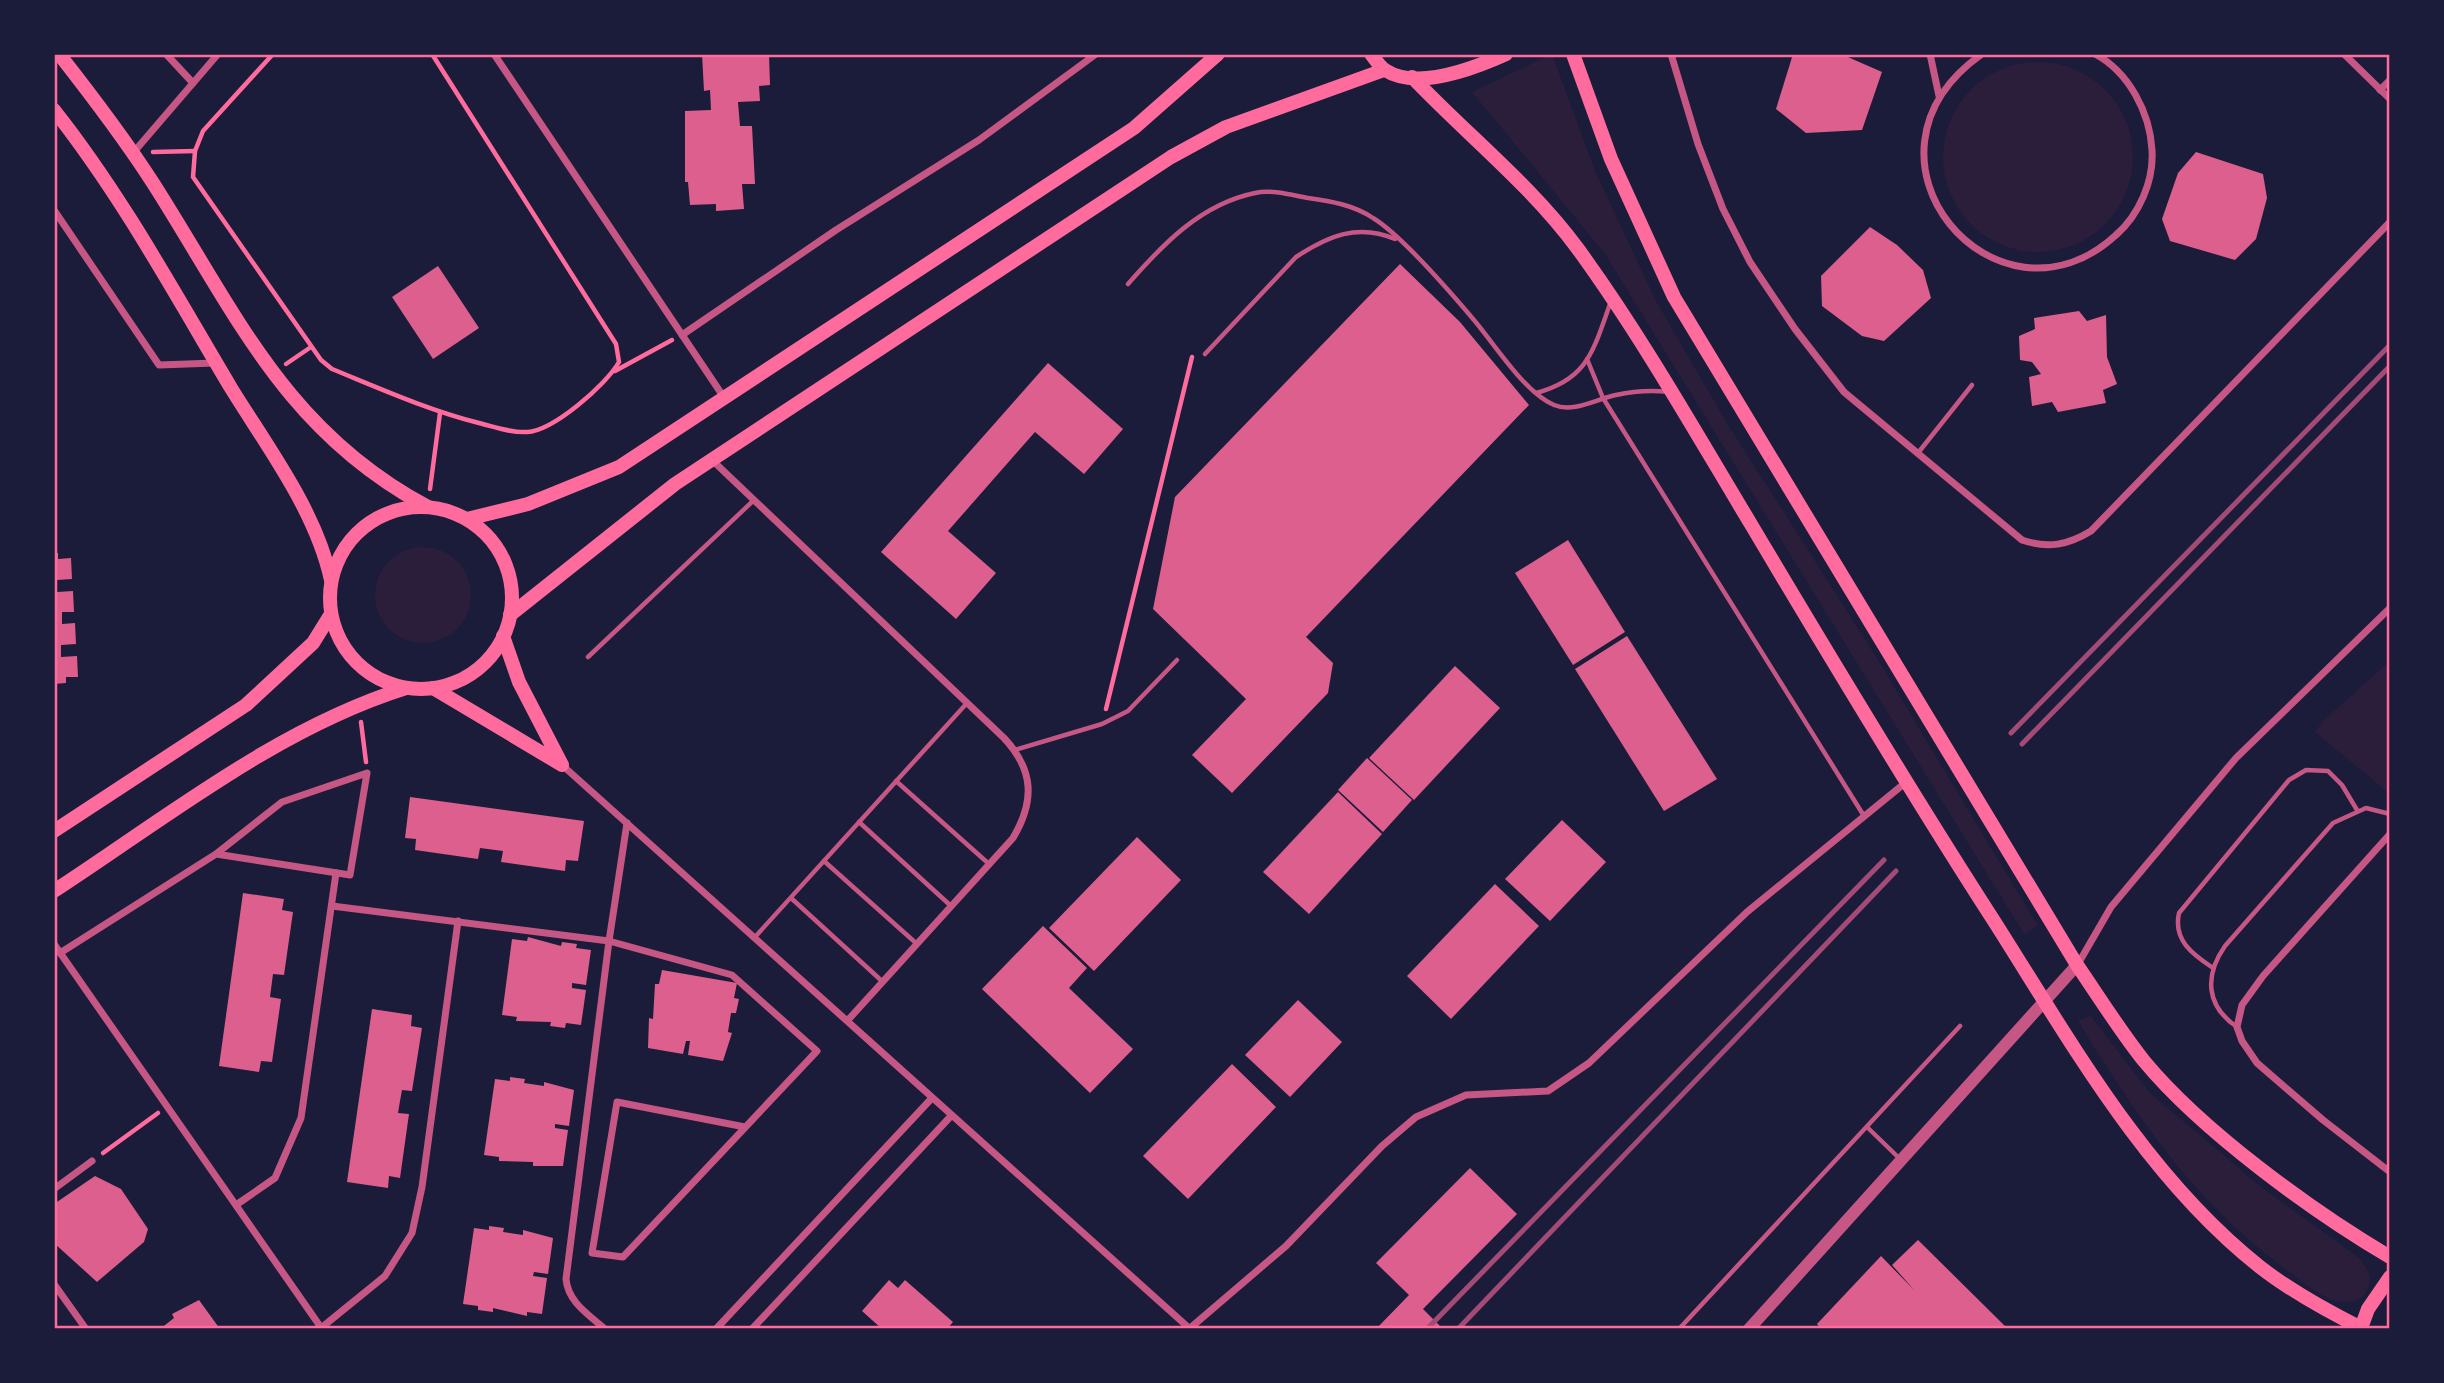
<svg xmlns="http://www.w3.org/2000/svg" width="2444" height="1383" viewBox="0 0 2444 1383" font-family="'Work Sans',sans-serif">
<rect width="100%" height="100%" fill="#1b1b3a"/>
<g fill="#2a1e3b">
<polygon points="1552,54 1595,171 1656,301 1725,420 1875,655 2038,926 2024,934 1605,254 1472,92"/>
<circle cx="2038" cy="157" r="95"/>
<circle cx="423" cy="595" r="48"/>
<polygon points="2390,661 2390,794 2315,732 2323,721"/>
<path d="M 2090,1015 L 2150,1093 L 2261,1187 L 2359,1258 C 2369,1269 2374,1280 2365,1294 C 2340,1316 2312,1289 2291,1273 C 2193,1201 2141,1123 2078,1021 Z"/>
</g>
<g fill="#dd5f8e">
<polygon points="702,54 769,54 770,85 759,86 760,101 738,102 740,126 752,126 755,184 742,184 744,209 716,211 716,204 690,205 688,182 685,182 685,111 711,110 710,90 704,91"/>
<polygon points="1793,54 1841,54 1882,72 1862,130 1806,133 1776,109"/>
<polygon points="2196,152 2263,174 2267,198 2256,239 2235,260 2170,241 2162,219 2178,173"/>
<polygon points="1870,227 1897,245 1923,270 1931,298 1884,341 1862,336 1822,306 1821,276"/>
<polygon points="1400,264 1460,322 1529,405 1306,637 1333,663 1328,693 1232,793 1192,755 1246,699 1153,609 1175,497"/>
<polygon points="438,266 479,328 433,359 392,297"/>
<polygon points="2079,311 2087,321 2106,315 2107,357 2117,384 2103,390 2106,403 2058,412 2052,402 2032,406 2029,377 2041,374 2032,362 2020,360 2019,336 2035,329 2034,318"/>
<polygon points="1048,363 1123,429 1084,474 1035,432 948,531 996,573 956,619 881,552"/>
<polygon points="1568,540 1625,632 1573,665 1515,573"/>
<polygon points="54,553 58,553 58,559 71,558 72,579 57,580 57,592 73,591 74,612 62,612 62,624 75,623 76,644 61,645 61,657 77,656 78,677 66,677 66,683 54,684"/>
<polygon points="1627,636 1717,779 1664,811 1575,669"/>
<polygon points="1455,666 1500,708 1414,800 1369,758"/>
<polygon points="1367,758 1412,800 1383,832 1338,790"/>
<polygon points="1338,792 1382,834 1309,914 1263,872"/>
<polygon points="410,797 584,821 578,861 566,860 565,871 501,862 503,851 480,848 478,859 415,850 416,839 405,838"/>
<polygon points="1562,820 1606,862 1550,921 1505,879"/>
<polygon points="1137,837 1181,880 1094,971 1049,928"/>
<polygon points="1495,884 1539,926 1451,1019 1407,976"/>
<polygon points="243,893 284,899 282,910 293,912 284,975 273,974 270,997 281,999 272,1062 261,1061 259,1072 219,1066"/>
<polygon points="1043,926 1087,968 1069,988 1133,1049 1090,1093 982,989"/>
<polygon points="528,937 561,946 562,942 577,944 576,948 591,950 586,985 572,983 572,988 586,990 581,1025 566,1023 565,1028 550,1026 551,1022 516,1021 517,1017 502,1015 512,939 527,941"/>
<polygon points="662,970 737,983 734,998 739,999 736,1013 731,1013 728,1032 732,1033 723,1061 688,1055 690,1041 686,1041 683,1054 648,1048 649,1018 653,1019 655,984 659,984"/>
<polygon points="1298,1000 1342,1042 1290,1097 1245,1055"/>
<polygon points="372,1009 412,1015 411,1026 422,1028 412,1091 402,1090 400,1101 398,1113 409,1114 400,1178 389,1176 388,1188 347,1182"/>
<polygon points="1232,1064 1276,1107 1188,1199 1143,1156"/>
<polygon points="510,1077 525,1079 524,1083 544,1086 544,1082 574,1090 569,1126 555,1124 555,1128 568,1130 563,1166 533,1166 533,1162 499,1161 499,1157 484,1155 495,1079 510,1081"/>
<polygon points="1470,1168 1517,1214 1423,1309 1443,1329 1376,1329 1409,1295 1376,1263"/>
<polygon points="95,1176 121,1189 148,1229 144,1242 97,1282 54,1243 54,1204"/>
<polygon points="489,1226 504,1228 503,1232 523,1235 523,1230 553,1238 548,1274 534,1272 533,1276 547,1278 542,1314 527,1312 527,1316 493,1308 493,1312 478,1310 478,1306 463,1304 474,1228 489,1230"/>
<polygon points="1918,1240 2008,1329 1821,1329 1817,1324 1881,1256 1915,1291 1892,1265"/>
<polygon points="889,1280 898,1288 905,1280 953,1322 947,1329 882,1329 862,1311"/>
<polygon points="199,1300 220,1329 160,1329 174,1318 172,1314"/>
</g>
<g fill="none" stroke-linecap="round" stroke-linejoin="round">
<g stroke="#ff6b9d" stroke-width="4.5">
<path d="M 273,54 L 203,131 L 195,151 L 193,177 L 321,360 L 332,369 C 381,389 428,410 479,423 C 495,427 511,433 527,432 C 553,431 606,385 619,362 L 616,344 L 432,54"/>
<polyline points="153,152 195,151"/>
<polyline points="286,364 311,347"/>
<polyline points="615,371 672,340"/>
<polyline points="430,489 440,413"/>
<polyline points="1106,709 1192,357"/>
<polyline points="361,722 366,762"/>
<polyline points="103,1153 158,1113"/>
</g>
<g stroke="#c65784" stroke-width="4.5">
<path d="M 1128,284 C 1163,244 1201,204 1255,193 C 1271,189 1292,195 1308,198 C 1330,201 1354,205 1373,218 C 1401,235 1452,294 1474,320 C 1495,345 1525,393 1554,405 C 1574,413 1596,399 1616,395 C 1634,391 1651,390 1669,392"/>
<path d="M 1205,354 L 1296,257 C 1328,236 1358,223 1395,239"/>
<polyline points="1587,359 1603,398 1864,816"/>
<path d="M 1536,393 C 1588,379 1593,351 1610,304"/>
<polyline points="1918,453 1972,385"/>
<polyline points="588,657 754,500"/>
<polyline points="1015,750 1102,724 1128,711 1177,660"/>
<polyline points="896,781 989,864"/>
<polyline points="859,822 951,906"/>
<polyline points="824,861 917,944"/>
<polyline points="791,898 883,982"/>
<polyline points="755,937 967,703"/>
<path d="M 2213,968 C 2192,954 2173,940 2179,913 L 2289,780 L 2306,770 L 2328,771 L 2342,785 L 2357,810"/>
<path d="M 2237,1027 C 2206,1006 2204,976 2225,946 L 2333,823 L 2366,808 L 2390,814"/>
<polyline points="1867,1127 1899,1158"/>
<polyline points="1679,1329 1960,1026"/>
</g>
<g stroke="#c65784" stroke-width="7">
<polyline points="166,54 193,83"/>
<polyline points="494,54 725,399"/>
<path d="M 1671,54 L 1698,144 L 1723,209 L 1750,262 L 1795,329 L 1844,392 L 2022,540 C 2048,549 2068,545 2091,531 L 2390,222"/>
<polyline points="1930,54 1939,96"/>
<path d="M 1982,54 C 1836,157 1997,344 2116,235 C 2139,215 2154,181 2152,150 C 2150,113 2129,72 2095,54"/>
<polyline points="2344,54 2390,99"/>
<polyline points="2380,90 2390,80"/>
<polyline points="133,153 218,54"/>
<polyline points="54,210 159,365 215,363"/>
<polyline points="682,335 836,230 979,140 1096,54"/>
<path d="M 712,460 L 1004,738 C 1034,770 1035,801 1013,838 L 848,1020"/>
<polyline points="562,765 1189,1328"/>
<polyline points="627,823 609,941 732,975 817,1051 623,1257 592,1253 617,1102 745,1127"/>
<polyline points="2390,834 2263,976 2242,1005 2237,1027 2242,1041 2257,1063 2323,1120 2390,1172"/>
<path d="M 332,906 L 609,941 L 566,1279 C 568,1302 588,1314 605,1329"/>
<polyline points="54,944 322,1329"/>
<polyline points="60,953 216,854 350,875 367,773 282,802 216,854"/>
<polyline points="2078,964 2111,907 2236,758 2390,608"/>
<polyline points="54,1189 92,1161"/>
<polyline points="236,1205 275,1178 301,1118 336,873"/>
<polyline points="54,1284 86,1329"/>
<polyline points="321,1328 385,1276 412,1233 422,1187 458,921"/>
<polyline points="716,1329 932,1098"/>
<polyline points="752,1329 951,1116"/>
<polyline points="1189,1329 1286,1246 1382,1146 1416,1117 1466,1095 1548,1091 1589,1063 1747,912 1905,783"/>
</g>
<polyline stroke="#c65784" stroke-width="12" points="1749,1329 2077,965"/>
<g stroke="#ff6b9d" stroke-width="14">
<path d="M 59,54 C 92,96 124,138 153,183 C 236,313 285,431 428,507"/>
<path d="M 1371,54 C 1375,59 1380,67 1385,70 C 1417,91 1475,68 1506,54"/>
<path d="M 1573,54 L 1611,159 L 1674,297 L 2077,965 C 2099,997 2120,1031 2144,1061 C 2202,1131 2312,1211 2390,1257"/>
<path d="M 1412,77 C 1467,135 1530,184 1578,249 C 1642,337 1696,433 1752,526 C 1831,659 1910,791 1994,921 C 2071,1042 2146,1177 2260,1267 C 2292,1292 2327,1311 2363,1329"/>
<path d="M 54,110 C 122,196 175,294 231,388 C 268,448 316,511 331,580"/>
<circle cx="421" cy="598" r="91"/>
<polyline points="467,519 528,504 619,467 1134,128 1218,54"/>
<polyline points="510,615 675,484 1171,157 1226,127 1384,70"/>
<polyline points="433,688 562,765 519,682 503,636"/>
<polyline points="54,831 246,705 313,643 331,614"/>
<path d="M 54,891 C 166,818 278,728 406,688"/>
<polyline points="2361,1328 2368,1309 2390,1277"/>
</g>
<g stroke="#a44b75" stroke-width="5">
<polyline points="2011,733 2390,345"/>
<polyline points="2022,744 2390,366"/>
<polyline points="1427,1329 1884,860"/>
<polyline points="1458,1329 1896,871"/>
</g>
</g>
<rect width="2444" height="1383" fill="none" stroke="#1b1b3a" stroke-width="112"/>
<rect x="56" y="56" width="2332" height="1271" fill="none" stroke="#ff6b9d" stroke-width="2.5"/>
</svg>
